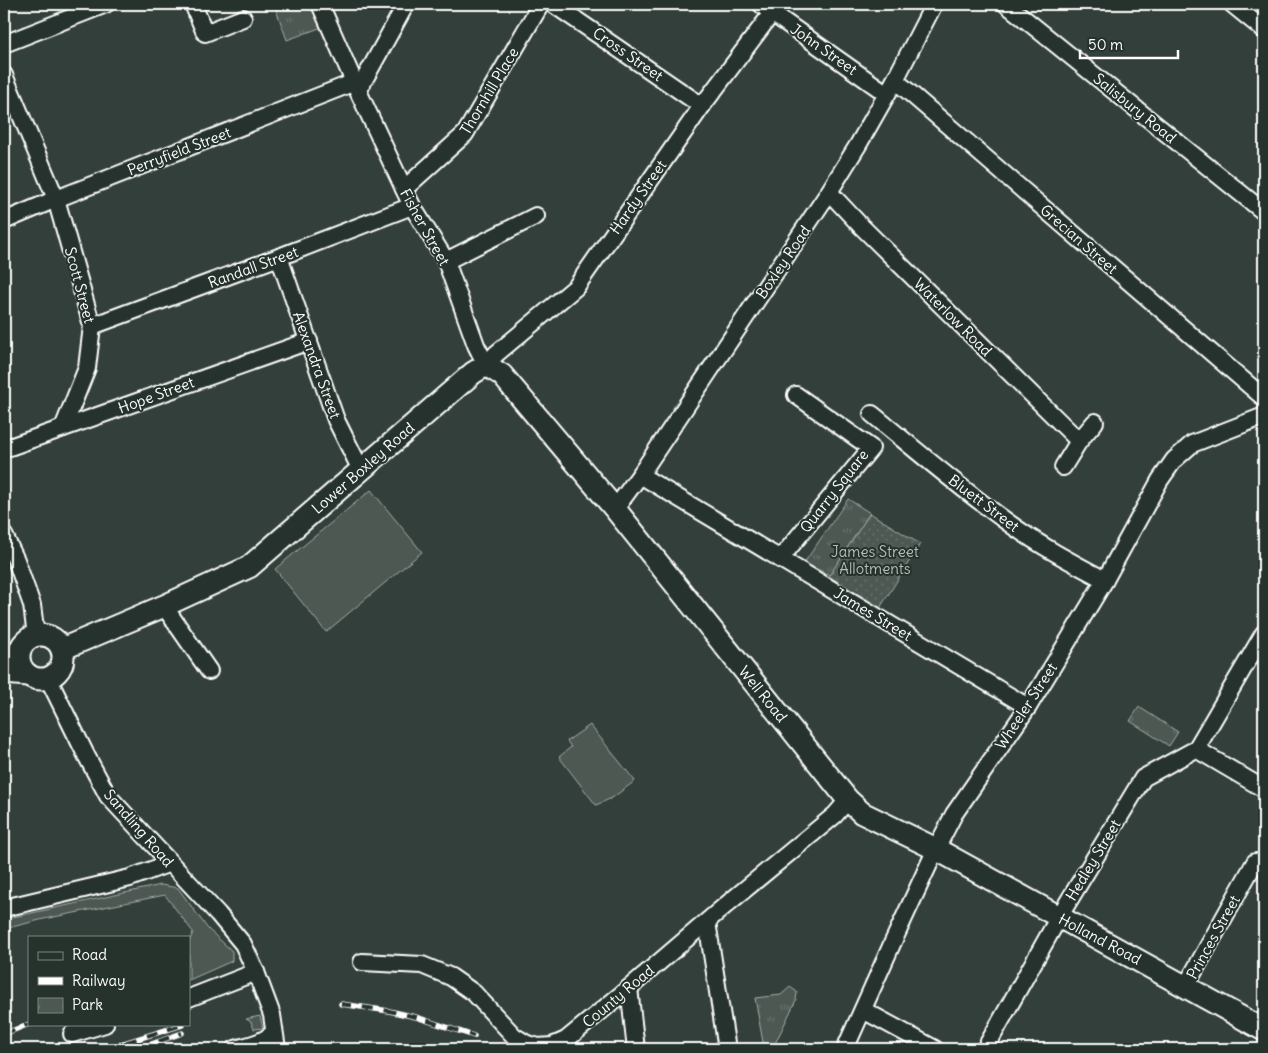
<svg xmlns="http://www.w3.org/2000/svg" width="1268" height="1053" viewBox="0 0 1268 1053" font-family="Delius,sans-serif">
<defs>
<pattern id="park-tufts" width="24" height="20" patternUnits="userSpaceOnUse" patternTransform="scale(1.25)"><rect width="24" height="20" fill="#4d5853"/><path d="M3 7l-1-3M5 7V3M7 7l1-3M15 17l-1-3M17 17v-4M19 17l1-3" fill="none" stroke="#68716d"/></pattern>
<pattern id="garden-dots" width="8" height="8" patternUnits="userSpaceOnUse" patternTransform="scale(1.25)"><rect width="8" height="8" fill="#4d5853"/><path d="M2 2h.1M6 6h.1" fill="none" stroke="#68716d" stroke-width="1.8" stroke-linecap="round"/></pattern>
</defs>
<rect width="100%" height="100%" fill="#333f3a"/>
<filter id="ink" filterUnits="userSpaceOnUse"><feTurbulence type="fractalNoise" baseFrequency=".02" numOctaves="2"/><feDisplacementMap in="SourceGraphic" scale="10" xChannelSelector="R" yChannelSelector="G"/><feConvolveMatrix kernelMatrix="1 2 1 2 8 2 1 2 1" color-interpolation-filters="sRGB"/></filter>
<g filter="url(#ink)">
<g fill="#4d5853" stroke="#a6aca9">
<polygon points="371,490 422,552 326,632 275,569"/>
<polygon points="590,725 635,781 612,798 596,805 559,757 571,747 567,741"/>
<polygon points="161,885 178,888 208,929 232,951 232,961 189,980 189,943 193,932 165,895 44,919 4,929 4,919"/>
<polygon points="260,1016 263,1028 254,1029 251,1022 246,1019"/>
</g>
<g fill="url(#park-tufts)" stroke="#a6aca9">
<polygon points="274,4 314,4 325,26 287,40"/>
<polygon points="848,499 870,513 830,575 804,563"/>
<polygon points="1139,707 1178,732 1169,746 1130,721"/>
<polygon points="790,987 797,992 796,1000 773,1048 764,1048 755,998 781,995"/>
</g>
<polygon fill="url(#garden-dots)" stroke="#a6aca9" points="870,513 920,544 880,608 829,576"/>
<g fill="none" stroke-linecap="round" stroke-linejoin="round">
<defs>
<g id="minor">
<polyline points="193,4 205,33 243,18"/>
<polyline points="320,4 358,91 404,189 412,206 446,261 476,345 486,365 496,354 576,287 702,106 772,13"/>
<polyline points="553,4 702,106"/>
<polyline points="761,4 772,13 887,94"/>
<polyline points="1006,4 1264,212"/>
<polyline points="1232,4 1264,30"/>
<polyline points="4,44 106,4"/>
<polyline points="4,75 56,199 92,326 87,368 63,428"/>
<polyline points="895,80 1264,398"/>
<polyline points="358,91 406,4"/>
<polyline points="404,189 465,134 541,4"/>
<polyline points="829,192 860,225 1079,441"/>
<polyline points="4,221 56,199 355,82"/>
<polyline points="279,257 336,420 361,470"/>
<polyline points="446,261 536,216"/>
<polyline points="92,326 279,257 412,206"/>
<path d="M 872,414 C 916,450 960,488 1006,521 C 1037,544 1071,562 1105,580"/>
<polyline points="4,449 309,341"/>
<polyline points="1063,467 1079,441 1095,422"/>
<polyline points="640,475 1028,707"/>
<polyline points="615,509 640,475 829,192 858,145 895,80 934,4"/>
<polyline points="4,535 16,560 32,605 36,636"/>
<polyline points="780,559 871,448 796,395"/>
<polyline points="164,606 209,671"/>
<polyline points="48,678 86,755 108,796 218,914 243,944 256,972 272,1015 277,1049"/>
<polyline points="1196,749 1264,633"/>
<polyline points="1196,749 1264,789"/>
<polyline points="4,908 130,878 170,863"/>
<polyline points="707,922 727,1049"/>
<polyline points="362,962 422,965 451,977 474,993 514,1036 527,1044 538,1047 552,1046 566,1040 629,988 726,905 835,815 848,800"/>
<polyline points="1186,986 1255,862"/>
<polyline points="629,988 636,1049"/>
<polyline points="189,998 256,972"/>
<polyline points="863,1010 935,1049"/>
<polyline points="72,1034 105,1024"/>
<path d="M 235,1049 C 249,1045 264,1043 274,1032"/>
<polyline points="845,1049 892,944 936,849 954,814 1028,707 1105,580 1160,480 1174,460 1192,444 1264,416"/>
<polyline points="985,1049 1059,917 1143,778 1196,749"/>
</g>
<g id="major">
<circle cx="41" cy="657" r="22"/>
<polyline points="62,649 164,606 249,567 473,373 486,365 502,375 615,509 848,800 862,813 936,849 1264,1030"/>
<polyline points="4,673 28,675"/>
</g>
</defs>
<use href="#minor" stroke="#fff" stroke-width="20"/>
<use href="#major" stroke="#fff" stroke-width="25"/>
<use href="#minor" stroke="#26332d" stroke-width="16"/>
<use href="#major" stroke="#26332d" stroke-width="21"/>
<defs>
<g id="rail">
<polyline points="341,1004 389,1011 416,1017 474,1036"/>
<polyline points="4,1034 29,1024"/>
<polyline points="105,1049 182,1025"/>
<polyline points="138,1049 182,1033"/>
</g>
</defs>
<use href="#rail" stroke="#fff" stroke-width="5.5"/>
<use href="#rail" stroke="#26332d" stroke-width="4" stroke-dasharray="11" stroke-linecap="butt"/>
</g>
</g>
<g text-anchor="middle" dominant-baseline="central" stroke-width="4" stroke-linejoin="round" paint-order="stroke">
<g font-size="15" fill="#fff" stroke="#26332d">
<text transform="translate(824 49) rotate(35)">John Street</text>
<text transform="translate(628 54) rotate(35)">Cross Street</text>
<text transform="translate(489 91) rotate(-59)">Thornhill Place</text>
<text transform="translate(1135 108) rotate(39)">Salisbury Road</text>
<text transform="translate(179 151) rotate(-21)">Perryfield Street</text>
<text transform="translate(638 197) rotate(-55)">Hardy Street</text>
<text transform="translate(425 227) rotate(61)">Fisher Street</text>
<text transform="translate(1079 239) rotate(41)">Grecian Street</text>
<text transform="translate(783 262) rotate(-56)">Boxley Road</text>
<text transform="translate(253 267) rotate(-20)">Randall Street</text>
<text transform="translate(80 285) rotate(75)">Scott Street</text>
<text transform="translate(953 317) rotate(45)">Waterlow Road</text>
<text transform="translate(317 365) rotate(70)">Alexandra Street</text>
<text transform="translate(156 395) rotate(-20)">Hope Street</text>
<text transform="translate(363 468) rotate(-41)">Lower Boxley Road</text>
<text transform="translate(834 491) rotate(-52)">Quarry Square</text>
<text transform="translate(984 503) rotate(37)">Bluett Street</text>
<text transform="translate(873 614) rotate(31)">James Street</text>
<text transform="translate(763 694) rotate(51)">Well Road</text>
<text transform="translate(1026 706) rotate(-57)">Wheeler Street</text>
<text transform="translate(139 828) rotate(49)">Sandling Road</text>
<text transform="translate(1093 860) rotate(-59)">Hedley Street</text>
<text transform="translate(1213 937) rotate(-61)">Princes Street</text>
<text transform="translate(1100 939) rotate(28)">Holland Road</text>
<text transform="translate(618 996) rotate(-40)">County Road</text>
</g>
<g font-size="15" fill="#b8bcba" stroke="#26332d">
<text x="875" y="551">James Street<tspan x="875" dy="17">Allotments</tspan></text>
</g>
</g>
<rect width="1268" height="1053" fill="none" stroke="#26332d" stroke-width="20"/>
<rect x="10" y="10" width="1248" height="1033" fill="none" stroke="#fff" stroke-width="2" filter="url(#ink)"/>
<rect x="28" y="936" width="162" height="90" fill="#26332d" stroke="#7d8581"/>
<rect x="38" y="952" width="25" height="8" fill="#26332d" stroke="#7d8581"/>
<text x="72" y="960" font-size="15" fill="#ffffff">Road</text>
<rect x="38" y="977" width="25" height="8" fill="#ffffff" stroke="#7d8581"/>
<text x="72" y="986" font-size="15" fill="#ffffff">Railway</text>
<rect x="38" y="998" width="25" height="15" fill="url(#park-tufts)" stroke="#7d8581"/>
<text x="72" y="1010" font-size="15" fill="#ffffff">Park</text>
<path d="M1080 50v8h98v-8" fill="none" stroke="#ffffff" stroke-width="2.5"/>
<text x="1088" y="50" font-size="15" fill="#ffffff" stroke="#26332d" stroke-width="4" paint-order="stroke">50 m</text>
</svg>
